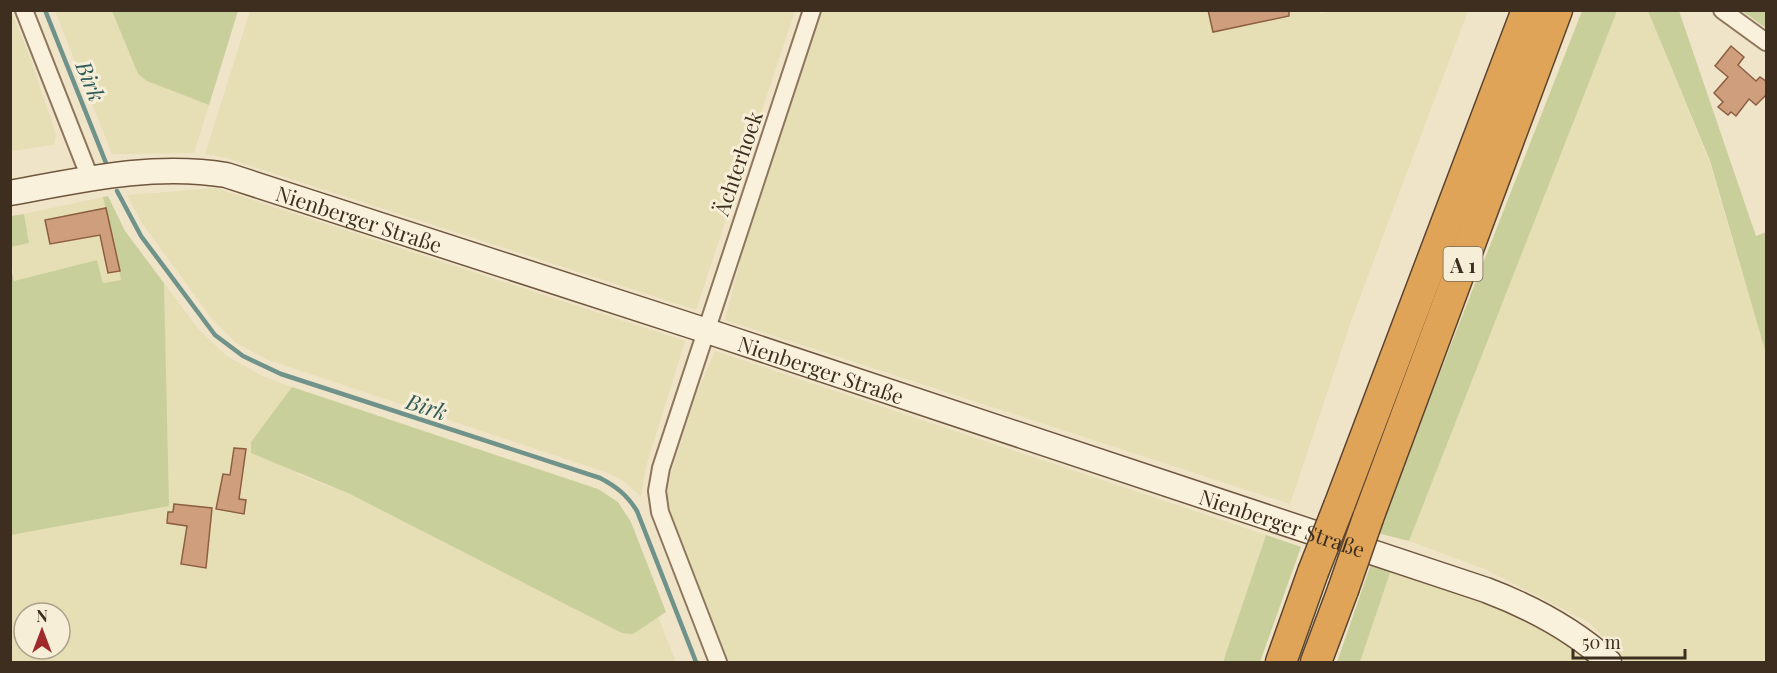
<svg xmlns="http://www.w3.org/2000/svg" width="1777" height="673" viewBox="0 0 1777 673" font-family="'Playfair Display',serif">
<rect width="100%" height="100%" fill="#f0e4c8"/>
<g fill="#e6deb5" fill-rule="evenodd">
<polygon points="1320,10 1320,14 1336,10 1468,11 1351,321 1290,504 725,320 741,258 822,11"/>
<polygon points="11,11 30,57 56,134 54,145 11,151"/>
<polygon points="55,11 112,11 138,74 147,81 209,105 194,153 112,154"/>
<polygon points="250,11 250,10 795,11 696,310 223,157 205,154"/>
<polygon points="1617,11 1648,11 1709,161 1766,354 1766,662 1625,662 1590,623 1487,570 1409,541"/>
<polygon points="216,188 685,341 646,467 641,497 624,481 605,472 268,360 236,343 212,319 142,223 127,195"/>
<polygon points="103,197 121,280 103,283 97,260 14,281 10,247 29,243 24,214"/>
<path d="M 164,283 L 199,330 L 227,356 L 262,376 L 292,387 L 251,442 L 300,475 L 350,494 L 633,634 L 658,617 L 676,662 L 11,662 L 11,535 L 168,506 ZM 24,613 L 60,613 L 60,649 L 24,649 Z"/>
<polygon points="715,351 1266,535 1223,662 729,662 673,521 667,495 671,473 698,390"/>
<polygon points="1393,564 1529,617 1593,662 1360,662"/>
</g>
<g fill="#c9cf9b">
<polygon points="112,11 238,11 209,105 147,81 138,74"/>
<polygon points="1582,11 1617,11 1409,541 1377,533"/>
<polygon points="1648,11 1679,11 1756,236 1766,232 1766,354 1710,161"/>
<polygon points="1742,11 1766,11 1766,28"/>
<polygon points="108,196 125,231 164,283 169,506 11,535 10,263 14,281 97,260 103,283 121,280 103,197"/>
<polygon points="24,214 29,243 11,247 11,216"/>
<polygon points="292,387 598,489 618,502 631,522 666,612 633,634 622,633 350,494 251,453 251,442"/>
<polygon points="1266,535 1301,547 1260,662 1223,662"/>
<polygon points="1373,558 1393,564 1360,662 1337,662"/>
</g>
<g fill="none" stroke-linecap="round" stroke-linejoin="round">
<g stroke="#6f938a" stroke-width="4.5">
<polyline points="45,10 106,163"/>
<path d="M 117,191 L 141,236 L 215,335 L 243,356 L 281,374 L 600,478 C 617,487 627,495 637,511 L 696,662"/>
</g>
</g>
<g fill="#cf9f7d" stroke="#8d5f41" stroke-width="1.5">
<polygon points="1208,10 1289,10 1289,16 1213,32"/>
<polygon points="1731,46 1744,57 1738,65 1756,81 1760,77 1767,82 1767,94 1756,105 1749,99 1736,116 1731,112 1728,115 1718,107 1723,102 1714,93 1728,77 1715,66"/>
<polygon points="106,208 120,271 108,273 100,235 50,244 45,220"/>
<polygon points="234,448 246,449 239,499 246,500 244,514 216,509 223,474 230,475"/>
<polygon points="174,504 212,508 206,568 181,564 187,526 167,523 168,512 173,512"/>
</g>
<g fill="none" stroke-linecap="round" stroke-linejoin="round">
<defs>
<g id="street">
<polyline points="24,10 90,178"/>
<polyline points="1722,10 1766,42"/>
<polyline points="718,662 660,512 657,491 661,468 812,10"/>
</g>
<g id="secondary">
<path id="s1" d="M 10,193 C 81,180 153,163 226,175 L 704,330 L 1486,590 C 1531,607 1573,629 1609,662"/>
</g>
<g id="highway">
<polyline points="1339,506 1527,10"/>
<polyline points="1368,518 1557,10"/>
<polyline points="1281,662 1313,572"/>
<polyline points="1316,662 1343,590"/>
</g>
</defs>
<use href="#street" stroke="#8d765c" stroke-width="20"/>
<use href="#secondary" stroke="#6f573f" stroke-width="27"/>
<use href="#highway" stroke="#5b4430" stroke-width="33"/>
<use href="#street" stroke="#faf1dc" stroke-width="16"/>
<use href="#secondary" stroke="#faf1dc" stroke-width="24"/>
<use href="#highway" stroke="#e0a458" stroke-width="30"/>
<defs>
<g id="highway-bridge">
<polyline points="1313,572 1339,506"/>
<polyline points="1343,590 1368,518"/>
</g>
</defs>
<use href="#highway-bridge" stroke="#5b4430" stroke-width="33" stroke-linecap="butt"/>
<use href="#highway-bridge" stroke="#e0a458" stroke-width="30"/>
</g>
<g text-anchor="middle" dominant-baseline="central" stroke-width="6" stroke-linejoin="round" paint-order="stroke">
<rect fill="#f7eed8" stroke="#756857" stroke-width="1.5" x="1443.5" y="247" width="39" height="34" rx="4.5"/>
<g font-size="20" font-weight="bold" fill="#3d2e20">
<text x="1463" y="264">A 1</text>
</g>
<g font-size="21" fill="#3d2e20" stroke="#f7eed8">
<text transform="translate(737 163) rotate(-71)">Ächterhoek</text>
<text stroke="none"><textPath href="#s1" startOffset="358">Nienberger Straße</textPath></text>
<text stroke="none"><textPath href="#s1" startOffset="844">Nienberger Straße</textPath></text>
<text stroke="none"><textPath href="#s1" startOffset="1330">Nienberger Straße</textPath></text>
</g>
<g font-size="22" font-style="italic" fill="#2f5d5a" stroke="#f7eed8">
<text transform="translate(91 81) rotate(68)">Birk</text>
<text transform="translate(427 406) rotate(18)">Birk</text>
</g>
</g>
<rect width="1777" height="673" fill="none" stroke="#3d2e20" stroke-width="24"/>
<g transform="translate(42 631)"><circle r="28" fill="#f7eed8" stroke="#ada18e" stroke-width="1.5"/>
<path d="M0-4.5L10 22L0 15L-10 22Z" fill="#9e2a2b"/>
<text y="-9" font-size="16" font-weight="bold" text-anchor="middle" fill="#3d2e20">N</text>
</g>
<path d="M1573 649v9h112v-9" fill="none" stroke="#3d2e20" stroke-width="3"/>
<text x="1582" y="649" font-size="18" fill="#3d2e20" stroke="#f7eed8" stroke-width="4.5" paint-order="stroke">50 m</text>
</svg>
